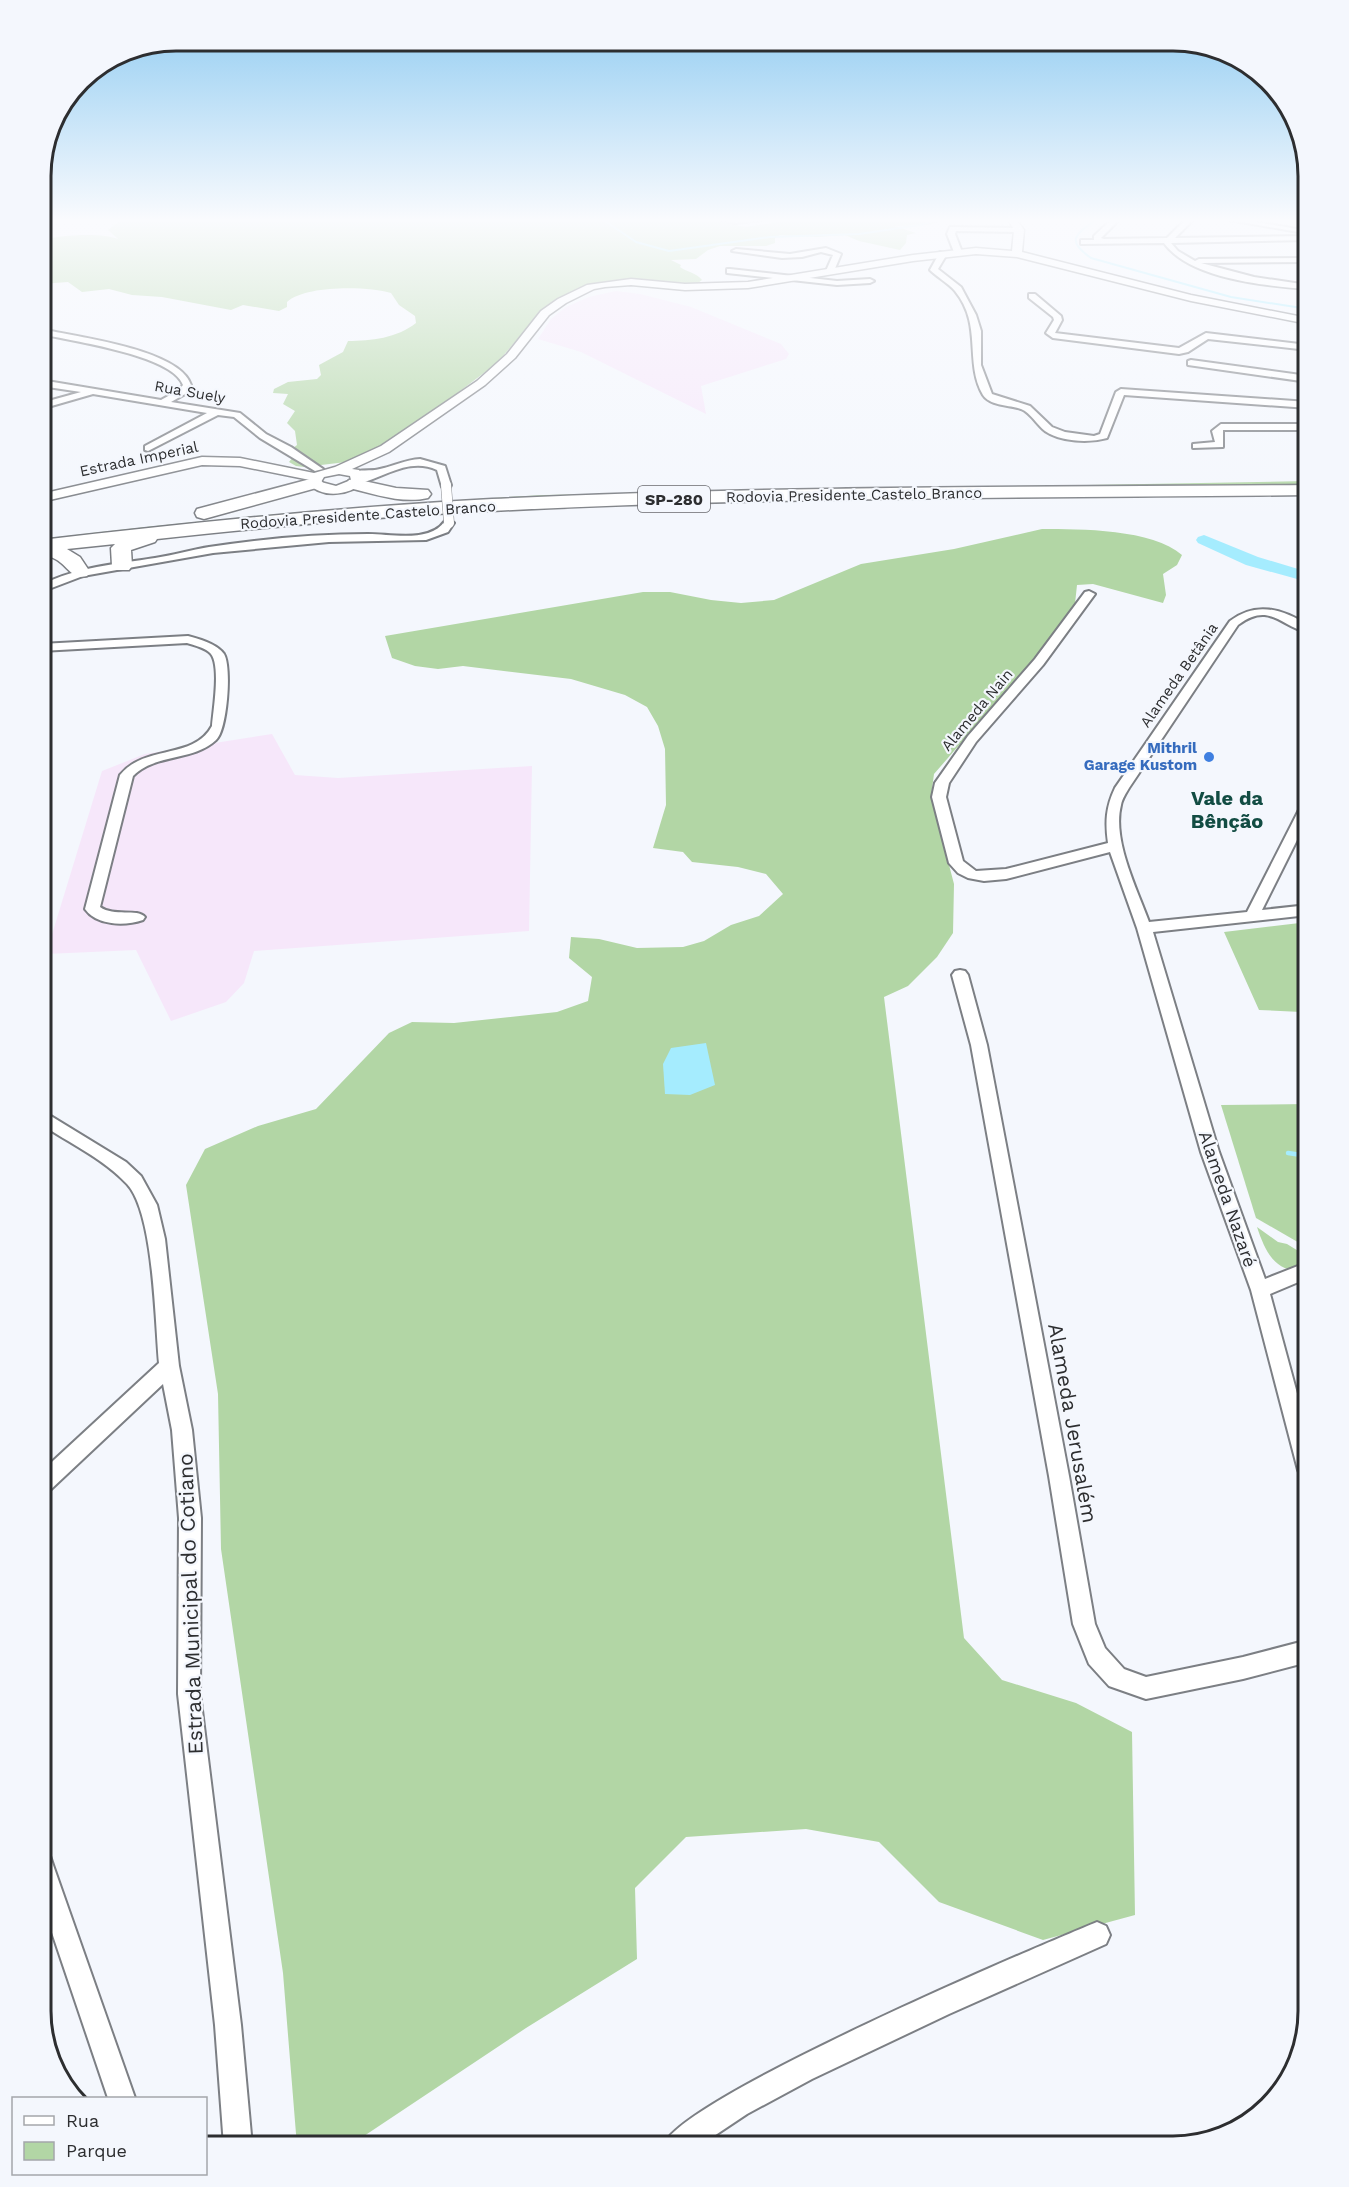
<svg xmlns="http://www.w3.org/2000/svg" width="1349" height="2187" viewBox="0 0 1349 2187" font-family="'Work Sans',sans-serif">
<rect width="100%" height="100%" fill="#f4f7fd"/>
<g fill="#f6e7fa">
<polygon points="616,291 640,294 691,307 781,344 789,354 786,359 701,386 706,414 581,352 538,339 551,319 566,307 589,297"/>
<polygon points="272,734 295,775 338,778 532,766 529,931 254,951 244,983 226,1002 171,1021 136,950 46,954 102,771 145,754"/>
</g>
<g fill="#b2d6a5">
<path d="M 122,219 L 706,219 L 746,227 L 796,219 L 939,219 L 942,221 L 928,225 L 894,226 L 916,233 L 907,235 L 906,243 L 900,250 L 859,241 L 845,235 L 817,237 L 780,235 L 775,238 L 775,243 L 766,246 L 720,246 L 708,250 L 696,259 L 671,260 L 681,265 L 680,267 C 687,272 697,273 702,280 L 698,283 L 597,285 L 543,309 L 497,363 L 393,442 L 355,461 L 304,467 L 296,466 L 289,462 L 293,457 L 288,452 L 297,445 L 295,431 L 287,423 L 295,411 L 283,404 L 288,394 L 273,393 L 274,389 L 288,382 L 317,379 L 321,375 L 319,365 L 343,352 L 348,341 C 371,341 397,338 416,323 L 415,316 L 399,305 L 391,293 C 368,286 305,285 287,302 L 287,307 L 279,311 L 243,305 L 231,310 L 162,297 L 132,295 L 109,289 L 82,292 L 68,282 L 41,284 L 41,240 C 60,235 101,232 118,239 L 108,230 Z"/>
<path d="M 1308,481 L 1308,487 L 755,492 L 150,529 L 41,542 L 41,539 C 208,519 375,504 544,495 Z"/>
<path d="M 1042,529 C 1080,529 1153,529 1182,555 L 1177,565 L 1163,574 L 1166,595 L 1163,603 L 1093,584 L 1077,585 L 1074,613 L 934,774 L 931,796 L 954,884 L 953,933 L 937,957 L 908,986 L 884,997 L 964,1638 L 1002,1680 L 1076,1703 L 1132,1732 L 1135,1915 L 1043,1940 L 939,1902 L 879,1842 L 806,1829 L 686,1837 L 635,1888 L 637,1959 L 526,2028 L 349,2146 L 297,2146 L 283,1973 L 221,1549 L 218,1394 L 186,1185 L 205,1149 L 258,1126 L 316,1109 L 389,1033 L 412,1022 L 454,1023 L 557,1012 L 588,1001 L 592,977 L 569,958 L 571,937 L 599,939 L 637,948 L 683,947 L 704,941 L 731,925 L 759,916 L 783,894 L 766,874 L 738,867 L 692,862 L 683,852 L 653,848 L 666,805 L 665,749 L 658,726 L 647,707 L 625,695 L 571,679 L 463,666 L 438,669 L 415,666 L 392,658 L 385,636 L 643,592 L 670,592 L 711,600 L 741,603 L 774,600 L 861,564 L 954,549 Z"/>
<polygon points="1308,922 1308,1030 1301,1012 1259,1010 1224,932"/>
<polygon points="1308,1104 1308,1248 1256,1218 1221,1105"/>
<path d="M 1257,1227 L 1278,1242 L 1287,1244 L 1308,1257 L 1308,1269 C 1277,1276 1266,1254 1257,1227 Z"/>
</g>
<polygon fill="#a5ecfe" points="706,1043 715,1085 690,1095 665,1094 663,1064 671,1048"/>
<g fill="none" stroke-linecap="round" stroke-linejoin="round">
<g stroke="#a5ecfe" stroke-width="2">
<polyline points="602,219 636,242 669,251 770,237 859,234 920,225 939,219"/>
<path d="M 1096,219 C 1076,235 1065,240 1091,258 L 1231,297 L 1308,309"/>
</g>
<polyline stroke="#a5ecfe" stroke-width="4.5" points="1288,1153 1308,1156"/>
<polygon fill="#a5ecfe" fill-rule="evenodd" points="1204,535 1258,557 1308,572 1308,582 1246,565 1198,543 1196,540 1198,537"/>
<defs>
<g id="minor">
<polygon points="717,219 767,219 736,223"/>
<path d="M 1112,219 L 1120,219 L 1101,238 L 1104,239 L 1167,238 L 1186,219 L 1194,219 L 1175,238 L 1308,236 L 1308,240 L 1171,243 L 1178,251 L 1195,261 L 1199,259 L 1308,258 L 1308,262 L 1201,263 L 1254,277 L 1308,285 L 1308,289 C 1266,286 1190,279 1164,243 L 1081,244 L 1081,240 L 1094,240 L 1094,236 Z"/>
<polygon points="1224,219 1240,219 1308,231 1304,233"/>
<polygon points="950,227 1019,228 1023,230 1019,232 956,231 955,234 962,252 958,254 954,252 947,234"/>
<polygon points="826,248 841,254 834,271 830,273 826,271 833,255 821,252 802,257 782,258 732,251 736,249 790,254"/>
<path d="M 940,252 L 947,254 L 938,269 L 961,287 L 976,315 L 981,331 L 981,365 L 992,394 L 1030,406 L 1052,427 L 1065,432 L 1094,436 L 1100,434 L 1116,392 L 1121,389 L 1308,402 L 1308,408 L 1124,395 L 1107,438 C 1089,443 1061,442 1045,431 C 1037,425 1031,413 1021,409 C 1010,405 990,406 983,395 C 964,362 983,325 955,291 C 948,283 937,277 930,270 Z"/>
<polygon points="730,269 837,281 870,279 874,281 870,283 837,285 727,273 727,269"/>
<polygon points="1029,294 1035,294 1061,316 1062,320 1055,333 1179,348 1206,333 1308,345 1308,350 1208,339 1188,352 1179,354 1053,338 1046,333 1054,320 1053,317 1029,298"/>
<path d="M 41,329 C 76,337 180,349 191,385 L 185,394 L 171,402 L 240,413 L 266,434 L 291,447 L 323,469 L 315,471 L 260,438 L 234,417 L 218,415 L 148,451 L 145,450 L 145,446 L 207,413 L 93,394 L 41,409 L 41,403 L 81,392 L 41,386 L 41,380 L 161,400 L 179,390 L 183,385 C 173,355 71,341 41,334 Z"/>
<polygon points="1191,360 1308,376 1308,382 1188,365 1188,361"/>
<polygon points="1221,424 1308,424 1308,430 1223,430 1223,447 1193,448 1193,444 1215,442 1212,431"/>
<path d="M 420,459 L 445,466 L 451,485 L 450,487 L 442,487 L 437,470 C 410,457 384,477 358,484 L 353,481 L 361,477 L 351,474 C 359,468 371,472 380,469 C 394,466 405,460 420,459 Z"/>
<path d="M 449,520 L 454,523 L 448,532 L 426,540 L 329,542 L 213,553 L 83,576 L 41,592 L 41,585 C 77,567 116,564 155,558 C 174,555 191,550 209,547 C 261,539 315,534 368,534 C 392,534 430,543 445,521 Z"/>
<path d="M 1089,591 L 1095,594 L 1043,665 L 976,742 L 949,783 L 946,797 L 963,861 L 976,871 L 1006,869 L 1108,843 C 1105,822 1106,807 1115,788 L 1230,621 C 1256,601 1282,609 1308,625 L 1308,633 C 1279,625 1269,602 1238,625 L 1129,788 C 1126,793 1122,799 1121,805 C 1112,840 1137,889 1149,922 L 1247,912 L 1301,806 L 1308,802 L 1308,818 L 1262,910 L 1308,905 L 1308,915 L 1153,932 L 1219,1152 L 1265,1279 L 1308,1262 L 1308,1278 L 1270,1294 L 1308,1434 L 1308,1480 L 1301,1477 L 1298,1470 L 1251,1290 L 1201,1152 L 1137,928 L 1110,852 L 1006,879 L 984,881 L 968,878 L 958,873 L 949,863 L 932,797 L 935,783 L 968,736 L 1035,659 L 1085,592 Z"/>
<path d="M 188,636 C 200,639 217,644 224,654 C 232,667 227,730 216,740 C 192,762 156,753 133,776 L 100,907 C 114,917 137,908 145,917 L 143,920 C 125,926 97,926 85,909 L 120,775 C 145,744 194,760 212,726 C 213,711 222,661 209,652 C 203,647 193,645 187,643 L 41,651 L 41,644 Z"/>
<polygon points="960,970 965,971 968,975 987,1045 1069,1476 1095,1624 1105,1648 1124,1669 1146,1677 1243,1657 1308,1640 1308,1662 1243,1679 1146,1699 1109,1686 1089,1664 1073,1624 1049,1476 971,1045 952,975 955,971"/>
<path d="M 41,1110 L 126,1162 L 141,1176 L 157,1205 L 165,1239 L 179,1366 L 192,1430 L 201,1518 L 200,1694 L 241,2025 L 252,2146 L 224,2146 L 215,2025 L 178,1694 L 179,1518 L 172,1430 L 163,1384 L 48,1492 L 41,1495 L 41,1472 L 159,1363 C 155,1321 154,1213 127,1184 C 104,1159 69,1143 41,1124 Z"/>
<polygon points="41,1853 50,1856 53,1865 135,2098 108,2098 41,1900"/>
<path d="M 1097,1922 L 1106,1926 L 1110,1935 L 1106,1944 L 949,2014 L 812,2079 L 747,2114 L 699,2146 L 663,2146 C 680,2098 1032,1949 1097,1922 Z"/>
</g>
<path id="tertiary" d="M 1008,219 L 1016,219 L 1024,230 L 1022,252 L 1191,295 L 1308,318 L 1308,324 L 1191,301 L 1017,257 L 976,254 L 913,261 L 748,288 L 685,290 L 631,285 L 605,287 L 594,289 L 566,303 L 549,315 L 515,358 L 485,385 L 389,452 L 352,469 L 359,470 L 364,481 C 351,496 321,499 308,483 L 310,480 L 240,466 L 202,465 L 41,502 L 41,494 L 202,457 L 240,458 L 314,473 L 335,467 L 381,446 L 477,381 L 507,354 L 541,311 L 558,299 L 587,285 L 631,279 L 685,284 L 748,282 L 913,255 L 976,248 L 1012,251 L 1014,230 ZM 339,474 L 350,476 L 351,480 L 336,486 L 321,482 L 324,477 Z"/>
<g id="motorway">
<polygon points="314,478 320,479 323,483 320,487 204,519 197,517 195,513 197,509"/>
<path d="M 355,479 L 396,488 L 428,490 L 431,494 L 428,498 C 402,504 374,494 349,488 L 346,484 L 349,480 Z"/>
<path d="M 1308,485 L 1308,495 C 1036,498 763,497 492,511 C 380,516 268,527 157,539 L 155,542 L 131,550 L 132,566 L 129,570 L 115,570 L 112,566 L 111,548 L 115,544 L 67,549 L 80,557 L 90,572 L 87,576 C 67,581 68,557 41,555 L 41,540 C 191,523 341,507 492,499 C 764,486 1036,487 1308,485 Z"/>
</g>
</defs>
<use href="#minor" stroke="#7c7f84" stroke-width="4"/>
<use href="#tertiary" stroke="#7c7f84" stroke-width="3"/>
<use href="#motorway" stroke="#7c7f84" stroke-width="3"/>
<use href="#minor" fill="#fff" fill-rule="evenodd"/>
<use href="#tertiary" fill="#fff" fill-rule="evenodd"/>
<use href="#motorway" fill="#fff" fill-rule="evenodd"/>
<defs>
<polyline id="minor-bridge" points="446,485 449,523"/>
</defs>
<use href="#minor-bridge" stroke="#7c7f84" stroke-width="11" stroke-linecap="butt"/>
<use href="#minor-bridge" stroke="#fff" stroke-width="10"/>
</g>
<linearGradient id="sky" x2="0" y2="1"><stop stop-color="#8dcaf1"/><stop offset="0.42" stop-color="#fafbfe"/><stop offset="1" stop-color="#fafbfe" stop-opacity="0"/></linearGradient>
<rect width="1349" height="525" fill="url(#sky)"/>
<circle fill="#3f7fe0" stroke="#f4f7fd" stroke-width="2" cx="1209" cy="757" r="6"/>
<g text-anchor="middle" dominant-baseline="central" stroke-width="4.5" stroke-linejoin="round" paint-order="stroke">
<g font-size="15" fill="#2d2e30" stroke="#f4f7fd">
<text transform="translate(190 392) rotate(10)">Rua Suely</text>
<text transform="translate(139 459) rotate(-12)">Estrada Imperial</text>
<text transform="translate(854 495) rotate(-1)">Rodovia Presidente Castelo Branco</text>
<text transform="translate(368 515) rotate(-4)">Rodovia Presidente Castelo Branco</text>
<text transform="translate(1179 675) rotate(-55)">Alameda Betânia</text>
<text transform="translate(977 710) rotate(-50)">Alameda Nain</text>
</g>
<g font-size="15" font-weight="bold" fill="#366cbe" stroke="#f4f7fd" text-anchor="end">
<text x="1197" y="748">Mithril<tspan x="1197" dy="17">Garage Kustom</tspan></text>
</g>
<rect fill="#f4f7fd" stroke="#696a6e" stroke-width="1.5" x="638" y="486" width="72" height="26" rx="4.5"/>
<g font-size="16" font-weight="bold" fill="#2d2e30">
<text x="674" y="499">SP-280</text>
</g>
<g font-size="18" fill="#2d2e30" stroke="#f4f7fd">
<text transform="translate(1228 1199) rotate(71)">Alameda Nazaré</text>
</g>
<g font-size="20" font-weight="bold" fill="#124c43" stroke="#f4f7fd">
<text x="1227" y="798">Vale da<tspan x="1227" dy="23">Bênção</tspan></text>
</g>
<g font-size="21" fill="#2d2e30" stroke="#f4f7fd">
<text transform="translate(1073 1423) rotate(80)">Alameda Jerusalém</text>
<text transform="translate(190 1604) rotate(-92)">Estrada Municipal do Cotiano</text>
</g>
</g>
<path d="M0 0H1349V2187H0ZM176 51H1173A125 125 0 0 1 1298 176V2011A125 125 0 0 1 1173 2136H176A125 125 0 0 1 51 2011V176A125 125 0 0 1 176 51Z" fill="#f4f7fd" fill-rule="evenodd"/>
<path fill="none" stroke="#2d2e30" stroke-width="3" d="M176 51H1173A125 125 0 0 1 1298 176V2011A125 125 0 0 1 1173 2136H176A125 125 0 0 1 51 2011V176A125 125 0 0 1 176 51Z"/>
<rect x="12" y="2097" width="195" height="78" fill="#f4f7fd" stroke="#a4a7ab" stroke-width="1.5"/>
<rect x="24" y="2116" width="30" height="9" fill="#ffffff" stroke="#a4a7ab" stroke-width="1.5"/>
<text x="66" y="2127" font-size="18" fill="#2d2e30">Rua</text>
<rect x="24" y="2142" width="30" height="18" fill="#b2d6a5" stroke="#a4a7ab" stroke-width="1.5"/>
<text x="66" y="2157" font-size="18" fill="#2d2e30">Parque</text>
</svg>
